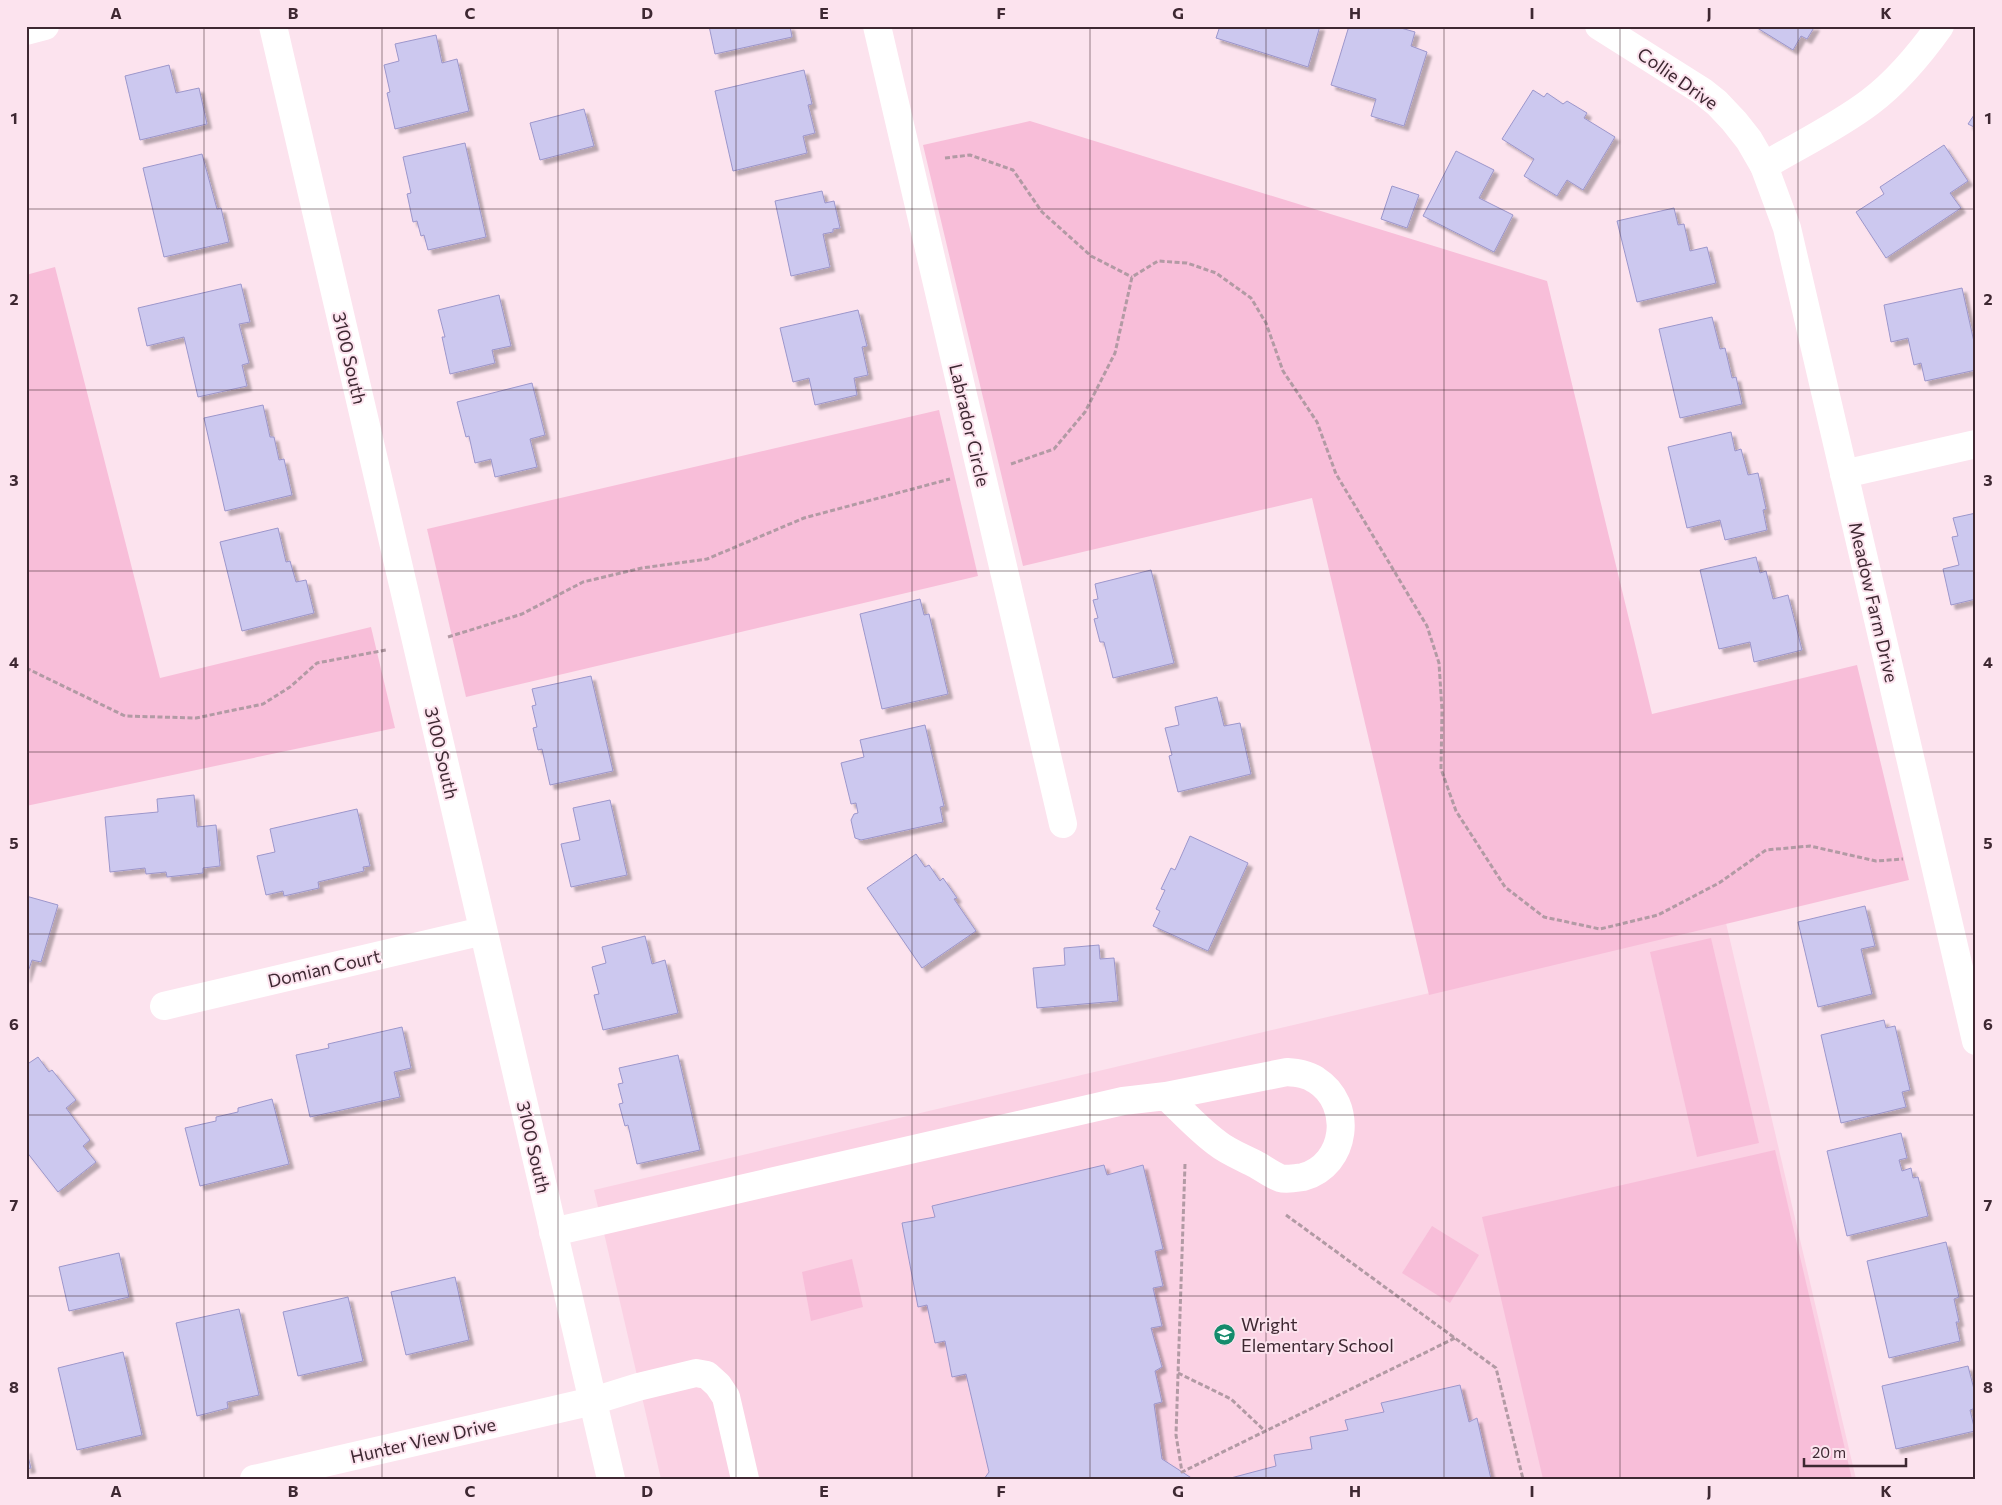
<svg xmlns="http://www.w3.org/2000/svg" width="2002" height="1505" viewBox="0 0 2002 1505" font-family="Commissioner,sans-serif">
<defs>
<filter id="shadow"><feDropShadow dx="4.5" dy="4.5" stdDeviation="1" flood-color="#0004"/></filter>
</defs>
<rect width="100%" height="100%" fill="#fce3ee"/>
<polygon fill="#fbd2e4" points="1726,923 1856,1479 661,1479 594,1190"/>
<g fill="#f8bed9">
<polygon points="1030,121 1547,281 1652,714 1857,665 1909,880 1429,995 1312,498 1023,566 923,145"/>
<polygon points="55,267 160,678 371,627 395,728 26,806 26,275"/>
<polygon points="939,410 978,576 466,697 427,529"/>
<polygon points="1711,938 1759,1143 1697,1157 1650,952"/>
<polygon points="1775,1150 1852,1479 1543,1479 1482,1217"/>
<polygon points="1432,1226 1479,1255 1450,1303 1402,1273"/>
<polygon points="852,1259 863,1307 811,1321 802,1272"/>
</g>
<g fill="#ccc8ef" stroke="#9c96cb" filter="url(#shadow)">
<polygon points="709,26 790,26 792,37 715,54"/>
<polygon points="1220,26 1320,26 1308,67 1216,38"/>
<polygon points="1349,26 1394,26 1415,32 1411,46 1427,52 1404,126 1371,116 1376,99 1331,85"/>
<polygon points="1754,26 1815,26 1807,39 1801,36 1793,50"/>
<polygon points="436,35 442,63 457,59 469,111 395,129 387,93 390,92 384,65 399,61 395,44"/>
<polygon points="169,65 176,93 199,88 207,124 140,140 125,76"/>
<polygon points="804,70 812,104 808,105 815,133 803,136 807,153 733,171 715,91"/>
<polygon points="1533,90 1544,97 1547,93 1563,104 1567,101 1587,113 1584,118 1615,137 1583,190 1567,180 1557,196 1524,176 1534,159 1502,139"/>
<polygon points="584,109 594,146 540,160 530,123"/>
<polygon points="1976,112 1976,128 1968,124"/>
<polygon points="465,143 486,237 428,250 424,235 421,236 417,221 413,222 407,194 411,193 403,157"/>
<polygon points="1944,145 1968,181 1950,193 1961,208 1886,258 1856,212 1884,194 1880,187"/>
<polygon points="1456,151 1494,170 1479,198 1513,215 1494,252 1423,216"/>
<polygon points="202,154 217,209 221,208 229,242 164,257 143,168"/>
<polygon points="1392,186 1419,195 1407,228 1381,219"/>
<polygon points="822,191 825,203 834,201 840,228 833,229 833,232 823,234 830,267 791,276 775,201"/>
<polygon points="1674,208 1678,225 1684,224 1690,251 1707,247 1716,283 1637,302 1617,221"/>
<polygon points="241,284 250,322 239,324 249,363 242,365 247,386 198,397 184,337 147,346 138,308"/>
<polygon points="1962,288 1976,351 1976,370 1925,381 1921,363 1914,365 1908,338 1891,342 1884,305"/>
<polygon points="499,295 511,346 492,350 495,363 450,374 442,337 445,337 438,310"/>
<polygon points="858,310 867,346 862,347 868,375 854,378 857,395 815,405 809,378 793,382 780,328"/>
<polygon points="1712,317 1720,349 1725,348 1732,378 1736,377 1742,404 1680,418 1659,329"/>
<polygon points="532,383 545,435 530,439 537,467 495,477 491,459 475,463 469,436 466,437 457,402"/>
<polygon points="263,405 270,437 274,437 279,460 284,459 292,495 225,511 204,418"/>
<polygon points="1731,432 1735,451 1741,449 1748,475 1758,473 1766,509 1763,510 1767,530 1725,540 1720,520 1687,528 1668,447"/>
<polygon points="1976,513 1976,599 1951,605 1943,569 1959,565 1952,537 1958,536 1953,518"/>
<polygon points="278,528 286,562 290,561 296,582 306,580 314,613 242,631 220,542"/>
<polygon points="1756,557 1760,573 1766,571 1773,599 1788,595 1802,650 1754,662 1750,642 1719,649 1700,570"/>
<polygon points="1151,570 1174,663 1113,678 1104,642 1100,642 1094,619 1098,618 1093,600 1098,599 1095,584"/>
<polygon points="920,599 924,615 929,614 948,694 882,709 860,614"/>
<polygon points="591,676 613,771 550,785 542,749 538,750 533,728 537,727 532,706 536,705 532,689"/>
<polygon points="1217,697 1224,726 1240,723 1251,774 1178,792 1169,756 1172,755 1165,728 1179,725 1175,707"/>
<polygon points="925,725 944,806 940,807 943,822 861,840 855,838 851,820 854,814 858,813 856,803 851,804 841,763 864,757 860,740"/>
<polygon points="194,795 197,827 216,825 220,866 203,868 203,873 167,877 166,872 146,874 145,868 110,872 105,817 158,812 157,799"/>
<polygon points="610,800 627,875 571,887 561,844 580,840 573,808"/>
<polygon points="357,809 370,866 363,867 364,871 318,882 319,888 284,896 283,891 266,895 257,856 275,852 270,829"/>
<polygon points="1190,836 1248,863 1208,951 1153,926 1160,911 1156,909 1165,890 1161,889 1171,868 1175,870"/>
<polygon points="916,854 925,867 929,865 940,881 943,878 957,898 954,899 976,931 922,968 867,888"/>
<polygon points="26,896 58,905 41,962 32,960 26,978"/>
<polygon points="1865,906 1875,946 1861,949 1872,994 1818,1007 1798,922"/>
<polygon points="645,936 652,964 665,960 678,1013 603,1030 594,995 599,994 592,967 606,963 602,947"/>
<polygon points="1099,945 1100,959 1114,958 1118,1001 1037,1008 1033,968 1065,965 1064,948"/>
<polygon points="1884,1020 1886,1028 1895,1026 1910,1090 1902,1092 1906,1107 1841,1123 1821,1035"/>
<polygon points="402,1027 411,1068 394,1072 400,1097 310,1117 296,1055 329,1048 328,1044"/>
<polygon points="678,1055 700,1150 637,1164 628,1125 625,1126 619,1104 623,1103 618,1084 623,1083 619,1068"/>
<polygon points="38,1057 49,1072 52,1070 76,1100 66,1108 90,1140 83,1146 96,1162 58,1192 26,1151 26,1065"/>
<polygon points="272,1099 289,1164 200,1186 185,1128 216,1121 216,1117 238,1112 238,1108"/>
<polygon points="1901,1133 1907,1158 1899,1160 1902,1171 1911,1168 1913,1178 1918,1177 1928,1216 1847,1236 1827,1151"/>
<polygon points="1104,1165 1107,1175 1143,1165 1163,1249 1155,1251 1163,1286 1153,1288 1162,1326 1151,1328 1162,1367 1155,1371 1162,1402 1154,1404 1162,1459 1193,1479 984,1479 989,1472 966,1374 952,1377 945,1341 935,1343 927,1305 918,1307 902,1223 935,1217 932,1206"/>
<polygon points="1946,1242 1959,1297 1954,1299 1959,1322 1956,1322 1960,1341 1889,1358 1867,1261"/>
<polygon points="119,1253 129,1297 69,1311 59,1267"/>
<polygon points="455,1277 469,1340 406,1355 391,1292"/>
<polygon points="348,1297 363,1361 298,1376 283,1312"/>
<polygon points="239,1309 259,1395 227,1402 228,1408 197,1416 176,1323"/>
<polygon points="123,1352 142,1435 77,1450 58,1368"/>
<polygon points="1968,1366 1976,1397 1976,1408 1970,1410 1975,1431 1896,1449 1882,1386"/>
<polygon points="1460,1385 1469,1422 1477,1418 1491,1479 1227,1479 1276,1466 1274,1455 1312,1449 1310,1437 1348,1430 1345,1420 1384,1412 1381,1403"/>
<polygon points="26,1449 31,1468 26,1469"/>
</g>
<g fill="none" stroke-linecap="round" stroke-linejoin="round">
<g stroke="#b29aa4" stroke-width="3" stroke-dasharray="5 2.5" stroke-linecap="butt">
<polyline points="945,158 970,155 1013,170 1042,212 1091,256 1132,277"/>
<polyline points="1011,464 1054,449 1085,412 1115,353 1132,277 1158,261 1187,263 1216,273 1251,298 1266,323 1283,371 1317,422 1336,474 1427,626 1439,663 1442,710 1441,769 1456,811 1505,887 1544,917 1600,929 1658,915 1719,883 1766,850 1810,846 1876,861 1903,859"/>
<polyline points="448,637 522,614 583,582 642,568 707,559 804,518 950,479"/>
<polyline points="26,668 125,716 196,718 263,704 290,687 317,663 386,650"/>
<polyline points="1185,1164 1176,1435 1182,1472 1455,1338"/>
<polyline points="1286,1215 1496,1368 1523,1479"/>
<polyline points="1178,1373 1231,1399 1265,1431"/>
</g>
<g stroke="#fff" stroke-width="28">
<polyline points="877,26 1063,824"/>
<polyline points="1599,26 1702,91 1717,103 1734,121 1749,140 1764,166 1787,228 1976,1041"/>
<polyline points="26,31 45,26"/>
<path d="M 1764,166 C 1799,145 1837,127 1870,102 C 1898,81 1920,54 1940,26"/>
<polyline points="1844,474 1976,444"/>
<polyline points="164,1006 483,931"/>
<path d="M 553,1232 L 1123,1101 L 1166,1096 C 1182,1111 1198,1129 1217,1143 C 1228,1152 1244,1158 1257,1165 C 1264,1169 1272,1175 1280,1178 C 1287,1180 1296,1178 1303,1177 C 1347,1165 1354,1104 1316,1080 C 1307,1074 1298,1073 1287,1072 L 1166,1096"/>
<polyline points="254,1479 593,1401 638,1387 696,1373 707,1375 718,1385 726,1397 745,1479"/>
</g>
<polyline stroke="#fff" stroke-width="28" points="273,26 611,1479"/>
</g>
<path fill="none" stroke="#3e2832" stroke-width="1" stroke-opacity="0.55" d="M 204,26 L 204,1479M 382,26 L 382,1479M 558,26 L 558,1479M 736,26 L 736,1479M 912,26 L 912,1479M 1090,26 L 1090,1479M 1266,26 L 1266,1479M 1444,26 L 1444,1479M 1620,26 L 1620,1479M 1798,26 L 1798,1479M 26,209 L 1976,209M 26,390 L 1976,390M 26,571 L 1976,571M 26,752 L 1976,752M 26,934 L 1976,934M 26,1115 L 1976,1115M 26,1296 L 1976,1296"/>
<defs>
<symbol id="school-disc" viewBox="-11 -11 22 22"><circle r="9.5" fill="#158b6c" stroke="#fce3ee"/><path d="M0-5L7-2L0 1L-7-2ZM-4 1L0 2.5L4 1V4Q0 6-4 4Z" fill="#fff"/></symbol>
</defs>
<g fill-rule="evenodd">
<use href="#school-disc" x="1212" y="1322" width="25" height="25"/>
</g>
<g text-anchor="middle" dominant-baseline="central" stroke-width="4" stroke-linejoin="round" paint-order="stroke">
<g font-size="18" fill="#3e2832" stroke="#fce3ee">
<text transform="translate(1678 78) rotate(35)">Collie Drive</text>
<text transform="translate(350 358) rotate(77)">3100 South</text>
<text transform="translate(970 425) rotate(77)">Labrador Circle</text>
<text transform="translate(1874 602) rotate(77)">Meadow Farm Drive</text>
<text transform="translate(442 753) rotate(77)">3100 South</text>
<text transform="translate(324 968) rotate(-13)">Domian Court</text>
<text transform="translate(534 1147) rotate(77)">3100 South</text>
<text transform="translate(423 1440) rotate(-13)">Hunter View Drive</text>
</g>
<g font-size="18" fill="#3e2832" stroke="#fce3ee" text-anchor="start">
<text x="1241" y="1324">Wright<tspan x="1241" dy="21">Elementary School</tspan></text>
</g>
</g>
<rect width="2002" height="1505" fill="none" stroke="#fce3ee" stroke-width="55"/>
<path d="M1804 1458v8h102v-8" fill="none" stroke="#3e2832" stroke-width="2.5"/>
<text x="1812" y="1458" font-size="15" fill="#3e2832" stroke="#fce3ee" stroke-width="4" paint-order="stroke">20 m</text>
<rect x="28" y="28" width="1946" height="1450" fill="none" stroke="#3e2832" stroke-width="2"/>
<g font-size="16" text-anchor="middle" font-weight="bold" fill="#3e2832">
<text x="116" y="19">A</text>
<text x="293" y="19">B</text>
<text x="470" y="19">C</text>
<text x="647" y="19">D</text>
<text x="824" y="19">E</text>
<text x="1001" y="19">F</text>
<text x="1178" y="19">G</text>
<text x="1355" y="19">H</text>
<text x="1532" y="19">I</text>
<text x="1709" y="19">J</text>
<text x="1886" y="19">K</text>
<text x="14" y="124">1</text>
<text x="1988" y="124">1</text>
<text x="14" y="305">2</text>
<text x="1988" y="305">2</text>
<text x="14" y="486">3</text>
<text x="1988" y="486">3</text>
<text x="14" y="668">4</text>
<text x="1988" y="668">4</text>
<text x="14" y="849">5</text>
<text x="1988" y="849">5</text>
<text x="14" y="1030">6</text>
<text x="1988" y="1030">6</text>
<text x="14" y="1211">7</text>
<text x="1988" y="1211">7</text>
<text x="14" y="1393">8</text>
<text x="1988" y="1393">8</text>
<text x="116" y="1497">A</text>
<text x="293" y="1497">B</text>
<text x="470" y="1497">C</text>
<text x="647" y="1497">D</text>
<text x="824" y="1497">E</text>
<text x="1001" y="1497">F</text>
<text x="1178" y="1497">G</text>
<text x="1355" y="1497">H</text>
<text x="1532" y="1497">I</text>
<text x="1709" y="1497">J</text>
<text x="1886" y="1497">K</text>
</g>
</svg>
